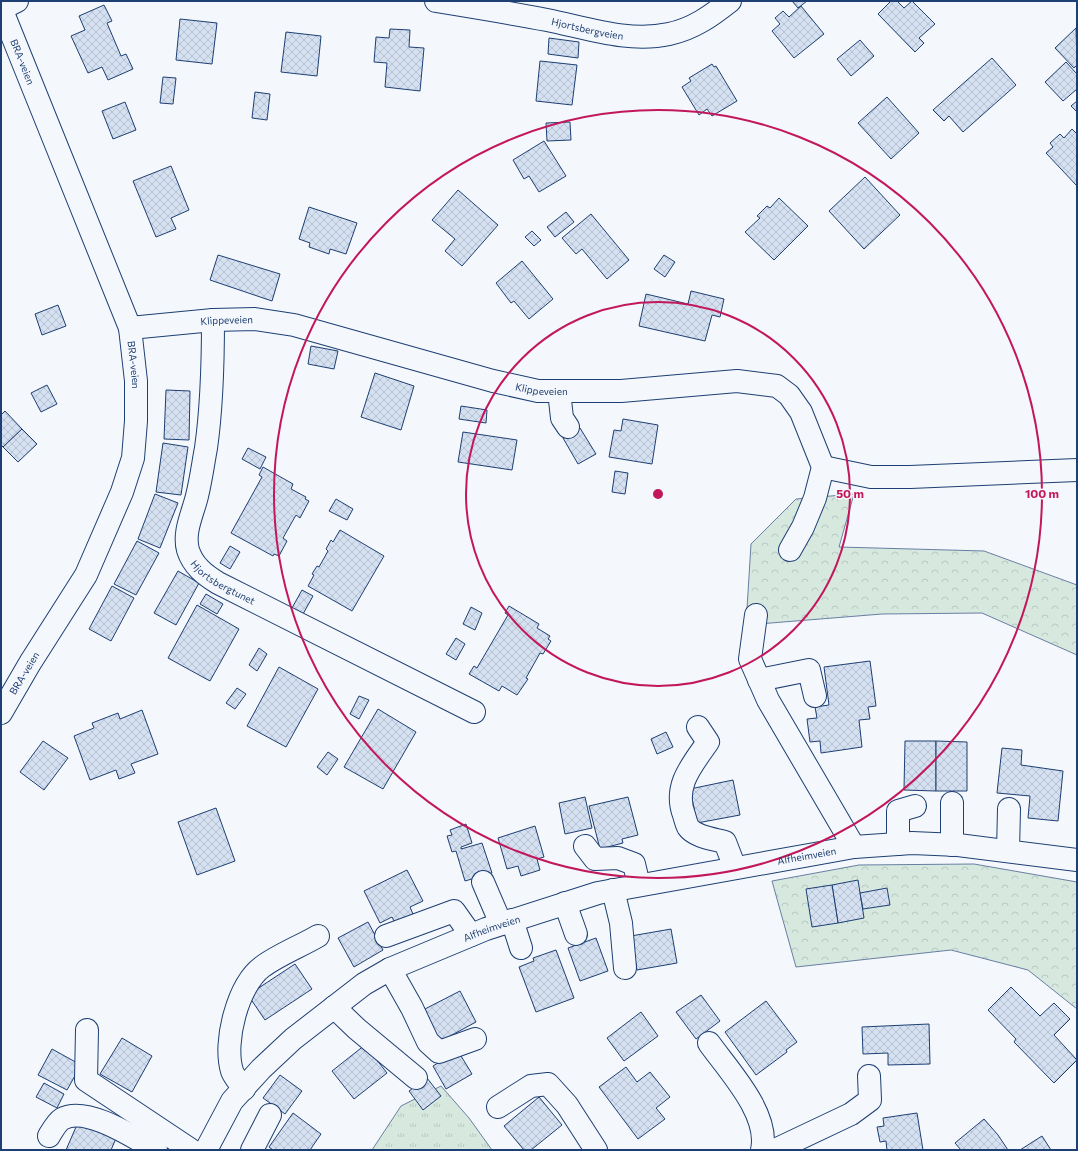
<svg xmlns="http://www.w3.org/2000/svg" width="1078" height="1151" viewBox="0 0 1078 1151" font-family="Commissioner,sans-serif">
<defs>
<pattern id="forest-crowns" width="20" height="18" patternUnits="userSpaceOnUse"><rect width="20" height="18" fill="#d7e8df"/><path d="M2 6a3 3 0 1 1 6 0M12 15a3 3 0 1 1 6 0" fill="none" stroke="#b8c8c3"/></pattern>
<pattern id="park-tufts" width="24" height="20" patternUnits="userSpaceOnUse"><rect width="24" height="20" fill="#d7e8df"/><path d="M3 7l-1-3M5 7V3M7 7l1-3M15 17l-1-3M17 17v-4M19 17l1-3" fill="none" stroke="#b8c8c3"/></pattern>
<pattern id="building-cross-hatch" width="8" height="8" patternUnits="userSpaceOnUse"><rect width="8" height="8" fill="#d5e0f0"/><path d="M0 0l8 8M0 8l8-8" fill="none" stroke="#b6c1d1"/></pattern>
</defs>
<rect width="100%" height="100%" fill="#f4f7fb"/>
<g fill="url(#forest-crowns)" stroke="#687fa3">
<polygon points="854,494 839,547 984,551 1077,585 1077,655 982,613 882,614 746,625 751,544 796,499"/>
<polygon points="974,864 1077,882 1077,1009 1028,970 951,950 796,967 772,881 859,865"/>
</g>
<polygon fill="url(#park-tufts)" stroke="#687fa3" points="441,1086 469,1118 492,1150 372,1150 401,1106"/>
<g fill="url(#building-cross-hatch)" stroke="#1d3f73">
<polygon points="792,1 807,1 798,8"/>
<polygon points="891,1 897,1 904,8 912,1 935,24 919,38 924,43 915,52 878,14"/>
<polygon points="104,5 112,21 107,23 121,56 126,54 133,69 108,80 102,67 88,73 71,36 85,30 79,16"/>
<polygon points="801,6 824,34 794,58 772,31 780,24 775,18 783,11 789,17"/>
<polygon points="180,19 217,23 212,64 176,60"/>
<polygon points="1076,28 1077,65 1074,68 1055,48"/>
<polygon points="390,29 410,30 409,47 424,48 420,91 385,87 387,63 374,62 376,37 389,38"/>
<polygon points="286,32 321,36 317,76 281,72"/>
<polygon points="549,38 579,42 578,58 548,54"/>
<polygon points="860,40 874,56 851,76 837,59"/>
<polygon points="992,58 1016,85 963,132 949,116 944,121 933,110"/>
<polygon points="540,61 577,65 572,105 536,101"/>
<polygon points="1066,62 1077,74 1077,89 1063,101 1045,82"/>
<polygon points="712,64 714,67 716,66 737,101 712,116 707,109 699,115 682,87 691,81 689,78"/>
<polygon points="163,77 176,78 173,104 160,103"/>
<polygon points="255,92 270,94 267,120 252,118"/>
<polygon points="887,97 919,133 891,159 858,123"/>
<polygon points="1077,101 1077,112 1071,106"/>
<polygon points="125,102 136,130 113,139 102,111"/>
<polygon points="570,122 571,140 547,141 546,123"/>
<polygon points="1072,129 1077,134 1077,186 1046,153 1053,147 1050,143 1060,134 1064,138"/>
<polygon points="544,141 566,176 539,192 529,176 524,179 513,160"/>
<polygon points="171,166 189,210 171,218 176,229 156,237 133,181"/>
<polygon points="865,177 900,215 864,249 829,211"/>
<polygon points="458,190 498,225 462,266 445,251 455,239 432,220"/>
<polygon points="779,198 808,226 774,260 745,232 760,218 757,216 767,206 770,208"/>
<polygon points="309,207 357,223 346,254 330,249 329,254 309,247 310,243 299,239"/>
<polygon points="566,212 574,222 555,237 547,227"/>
<polygon points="591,214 629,260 607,279 582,249 576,254 562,238"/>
<polygon points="532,231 541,240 534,246 525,237"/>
<polygon points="218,255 280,274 272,301 210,280"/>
<polygon points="664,255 675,262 665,277 654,269"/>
<polygon points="522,261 553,299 529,319 514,301 511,303 496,283"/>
<polygon points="691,291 724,299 720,317 712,315 705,341 639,326 646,294 688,304"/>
<polygon points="58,305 66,326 42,335 35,314"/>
<polygon points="311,346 338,351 334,369 308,364"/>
<polygon points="375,373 414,386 401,430 361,417"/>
<polygon points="47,385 57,404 41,412 31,393"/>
<polygon points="166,390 190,391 189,440 164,439"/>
<polygon points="461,406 487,410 486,423 459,419"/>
<polygon points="5,411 22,429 3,447 1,445 1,415"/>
<polygon points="623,419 658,425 652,464 609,457 614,430 621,431"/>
<polygon points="580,428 596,454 578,464 563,438"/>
<polygon points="22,429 37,444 18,462 3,447"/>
<polygon points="463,432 517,440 512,470 458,462"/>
<polygon points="163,443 188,447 181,495 156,492"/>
<polygon points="248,448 266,457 260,469 242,459"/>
<polygon points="263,467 293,484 291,489 306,497 305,499 309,501 300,518 296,515 283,538 287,541 279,556 274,554 273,556 231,533 262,477 259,475"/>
<polygon points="615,471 628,473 625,494 612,492"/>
<polygon points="155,494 178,503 160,548 138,539"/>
<polygon points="336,499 353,509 347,520 329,511"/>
<polygon points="340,530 384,556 352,611 308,586 314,575 312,574 317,566 319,567 328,551 326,549 331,540 333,542"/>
<polygon points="137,541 159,553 136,595 114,584"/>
<polygon points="230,546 240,552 230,569 220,563"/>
<polygon points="178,571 199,583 176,625 154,613"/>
<polygon points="112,586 134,598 111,641 89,629"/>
<polygon points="302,590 313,596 303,614 292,608"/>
<polygon points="206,594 223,604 217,614 200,604"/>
<polygon points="197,605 239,629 210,681 168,658"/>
<polygon points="509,606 539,624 537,628 550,636 548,639 551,641 543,654 540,653 526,678 528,679 517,695 502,686 499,691 469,674 474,666 477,668 508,615 505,613"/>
<polygon points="471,607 482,613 475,630 463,624"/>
<polygon points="456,638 465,644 456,660 446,654"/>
<polygon points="259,648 267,654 257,671 249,665"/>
<polygon points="870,661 876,706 868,707 870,719 859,720 862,747 821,753 820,741 810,742 807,719 817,718 815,707 829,705 824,667"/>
<polygon points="279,667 318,689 286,747 247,726"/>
<polygon points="237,688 246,694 235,709 226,703"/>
<polygon points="359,696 369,700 359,719 350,714"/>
<polygon points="378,709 416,732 383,789 344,767"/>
<polygon points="142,710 158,754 131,764 135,773 119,779 116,770 90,780 74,736 94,728 92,723 118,713 120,719"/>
<polygon points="666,732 673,747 657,754 651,739"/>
<polygon points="43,741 68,758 44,790 20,772"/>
<polygon points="905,741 936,741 936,791 904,790"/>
<polygon points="936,741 967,742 967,791 936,791"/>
<polygon points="1002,748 1022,750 1021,765 1063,771 1058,821 1028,818 1030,796 997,793"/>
<polygon points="328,752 338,759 327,775 317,767"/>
<polygon points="733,780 740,815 697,823 690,789"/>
<polygon points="585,797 592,828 565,834 559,803"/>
<polygon points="628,797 638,835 622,839 623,843 600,849 589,806"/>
<polygon points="216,808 235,861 197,875 178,822"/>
<polygon points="466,824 472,843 461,847 461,849 482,843 492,873 465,881 456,851 452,852 447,836 452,835 450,830"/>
<polygon points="535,826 544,857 537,859 540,870 521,876 518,866 507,869 498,838"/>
<polygon points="407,870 423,901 410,907 413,914 395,923 392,917 380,923 364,891"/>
<polygon points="858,880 864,918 838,923 832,885"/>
<polygon points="832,885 838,923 812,927 806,889"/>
<polygon points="887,888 890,905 863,909 860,893"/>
<polygon points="368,922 383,950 354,967 338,938"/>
<polygon points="671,929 677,963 637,970 631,936"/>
<polygon points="596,938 608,971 580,981 568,948"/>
<polygon points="556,950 574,998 536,1012 519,967 534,961 533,958"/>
<polygon points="295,964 312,989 265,1020 248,995"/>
<polygon points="1011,987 1040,1016 1054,1003 1070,1019 1054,1035 1077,1060 1054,1083 1014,1042 1016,1039 988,1010"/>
<polygon points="460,991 476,1022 439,1042 423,1010"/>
<polygon points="701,995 720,1021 696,1039 676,1012"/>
<polygon points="766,1001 797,1042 786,1050 787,1052 756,1075 725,1032"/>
<polygon points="641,1012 658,1036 624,1061 607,1038"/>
<polygon points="929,1024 930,1064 888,1065 888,1053 863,1054 862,1027"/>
<polygon points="122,1038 152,1056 132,1092 100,1074"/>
<polygon points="365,1045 387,1073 354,1099 332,1071"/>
<polygon points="52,1049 81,1065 67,1090 38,1075"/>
<polygon points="458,1051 472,1074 446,1089 433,1066"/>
<polygon points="626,1067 637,1082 650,1072 670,1097 656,1108 665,1119 638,1139 599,1087"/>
<polygon points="280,1075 302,1091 285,1114 263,1098"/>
<polygon points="427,1078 441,1096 423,1110 409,1091"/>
<polygon points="44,1083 64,1094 57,1108 36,1097"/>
<polygon points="539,1097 562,1125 531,1150 524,1150 504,1126"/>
<polygon points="293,1113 321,1134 310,1150 273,1150 269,1147"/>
<polygon points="917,1113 923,1150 887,1150 886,1141 880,1142 877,1127 884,1126 883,1118"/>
<polygon points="984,1119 998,1135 1008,1150 961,1150 955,1143"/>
<polygon points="79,1120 117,1136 111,1150 66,1150"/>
<polygon points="1042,1136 1051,1150 1020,1150"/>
</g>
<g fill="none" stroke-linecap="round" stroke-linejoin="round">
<defs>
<g id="minor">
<path id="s1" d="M 436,1 C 473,7 510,13 547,20 C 587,28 629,43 669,34 C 693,29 711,16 730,1"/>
<polyline points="1,9 17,1"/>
<path id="s2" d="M 213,320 C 213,362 212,406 206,448 C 203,464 201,480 197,496 C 193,513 183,532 188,550 C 193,566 205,575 218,583 L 474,712"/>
<path id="s3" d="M 130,328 L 213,320 L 255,319 L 294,325 L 493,381 L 538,391 L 621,391 L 737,381 L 777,386 L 789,395 L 801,412 L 823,467 L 815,498 L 803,527 L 790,550"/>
<polyline points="559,391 562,418 568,427"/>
<polyline points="823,467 871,477 910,477 1077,470"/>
<polyline points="756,615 750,659 768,700 854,847"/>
<polyline points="759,680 809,670 815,696"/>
<path d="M 698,727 L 708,742 C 692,765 673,786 684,815 C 685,818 686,823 688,827 C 695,837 714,839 725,842 L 735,868"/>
<polyline points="952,803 952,845"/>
<polyline points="898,844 898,811 915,806"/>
<polyline points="585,846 595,859 618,858 634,864 639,885"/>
<polyline points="1008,851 1009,809"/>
<polyline points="483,882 501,924"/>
<polyline points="613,890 621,923 625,968"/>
<polyline points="565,903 576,934"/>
<polyline points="512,920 521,948"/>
<polyline points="386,936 454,911 471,935"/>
<polyline points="390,969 412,1008 428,1042 439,1052 475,1039"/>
<polyline points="334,1007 357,1029 416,1078"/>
<polyline points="87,1030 86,1080 191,1150"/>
<path d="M 709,1043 C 729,1071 770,1114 762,1150"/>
<path d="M 244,1089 C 240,1083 234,1077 232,1071 C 223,1042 238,985 262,967 C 278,955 301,946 318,936"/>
<polyline points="498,1107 531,1086 548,1084 567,1105 596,1150"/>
<path d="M 49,1136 C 52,1131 57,1122 62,1119 C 86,1105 135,1138 156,1150"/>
<path id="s4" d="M 206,1150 L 232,1101 L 261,1069 L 293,1039 L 364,984 L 390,969 L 486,929 L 598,893 L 854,847 L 912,843 L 958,845 L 1077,860"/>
<polyline points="252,1150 270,1115"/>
<polyline points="775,1150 851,1114 870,1100 869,1076"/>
</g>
<g id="major">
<path id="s5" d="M 1,8 L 130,328 L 136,381 L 136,421 L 133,458 L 122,492 L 86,575 L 30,663 L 1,713"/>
</g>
</defs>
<use href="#minor" stroke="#1d3f73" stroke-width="24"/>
<use href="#major" stroke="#1d3f73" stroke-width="24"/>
<use href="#minor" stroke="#f4f7fb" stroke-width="22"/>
<use href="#major" stroke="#f4f7fb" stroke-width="22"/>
</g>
<g fill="none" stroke="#c2185b" stroke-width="2">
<circle cx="658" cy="494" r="192"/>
<circle cx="658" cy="494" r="384"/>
</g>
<g text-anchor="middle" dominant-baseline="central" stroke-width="3" stroke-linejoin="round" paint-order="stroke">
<g font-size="10" fill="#1d3f73" stroke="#f4f7fb">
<text stroke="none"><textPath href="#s1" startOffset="154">Hjortsbergveien</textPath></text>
<text stroke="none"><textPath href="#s5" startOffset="58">BRA-veien</textPath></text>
<text stroke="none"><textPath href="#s3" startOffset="97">Klippeveien</textPath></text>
<text stroke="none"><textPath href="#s5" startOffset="382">BRA-veien</textPath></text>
<text stroke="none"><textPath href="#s3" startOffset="421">Klippeveien</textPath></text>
<text stroke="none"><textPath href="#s2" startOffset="282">Hjortsbergtunet</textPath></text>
<text transform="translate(24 673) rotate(-59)">BRA-veien</text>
<text stroke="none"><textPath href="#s4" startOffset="696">Alfheimveien</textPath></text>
<text stroke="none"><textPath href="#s4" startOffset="372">Alfheimveien</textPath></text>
</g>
</g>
<circle cx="658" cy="494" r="6" fill="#c2185b" stroke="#f4f7fb" stroke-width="2"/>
<g font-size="12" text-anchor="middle" font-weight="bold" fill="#c2185b" stroke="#f4f7fb" stroke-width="3" stroke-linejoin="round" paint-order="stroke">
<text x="850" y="498">50 m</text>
<text x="1042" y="498">100 m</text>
</g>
<rect width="1078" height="1151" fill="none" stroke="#1d3f73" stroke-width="4"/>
</svg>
